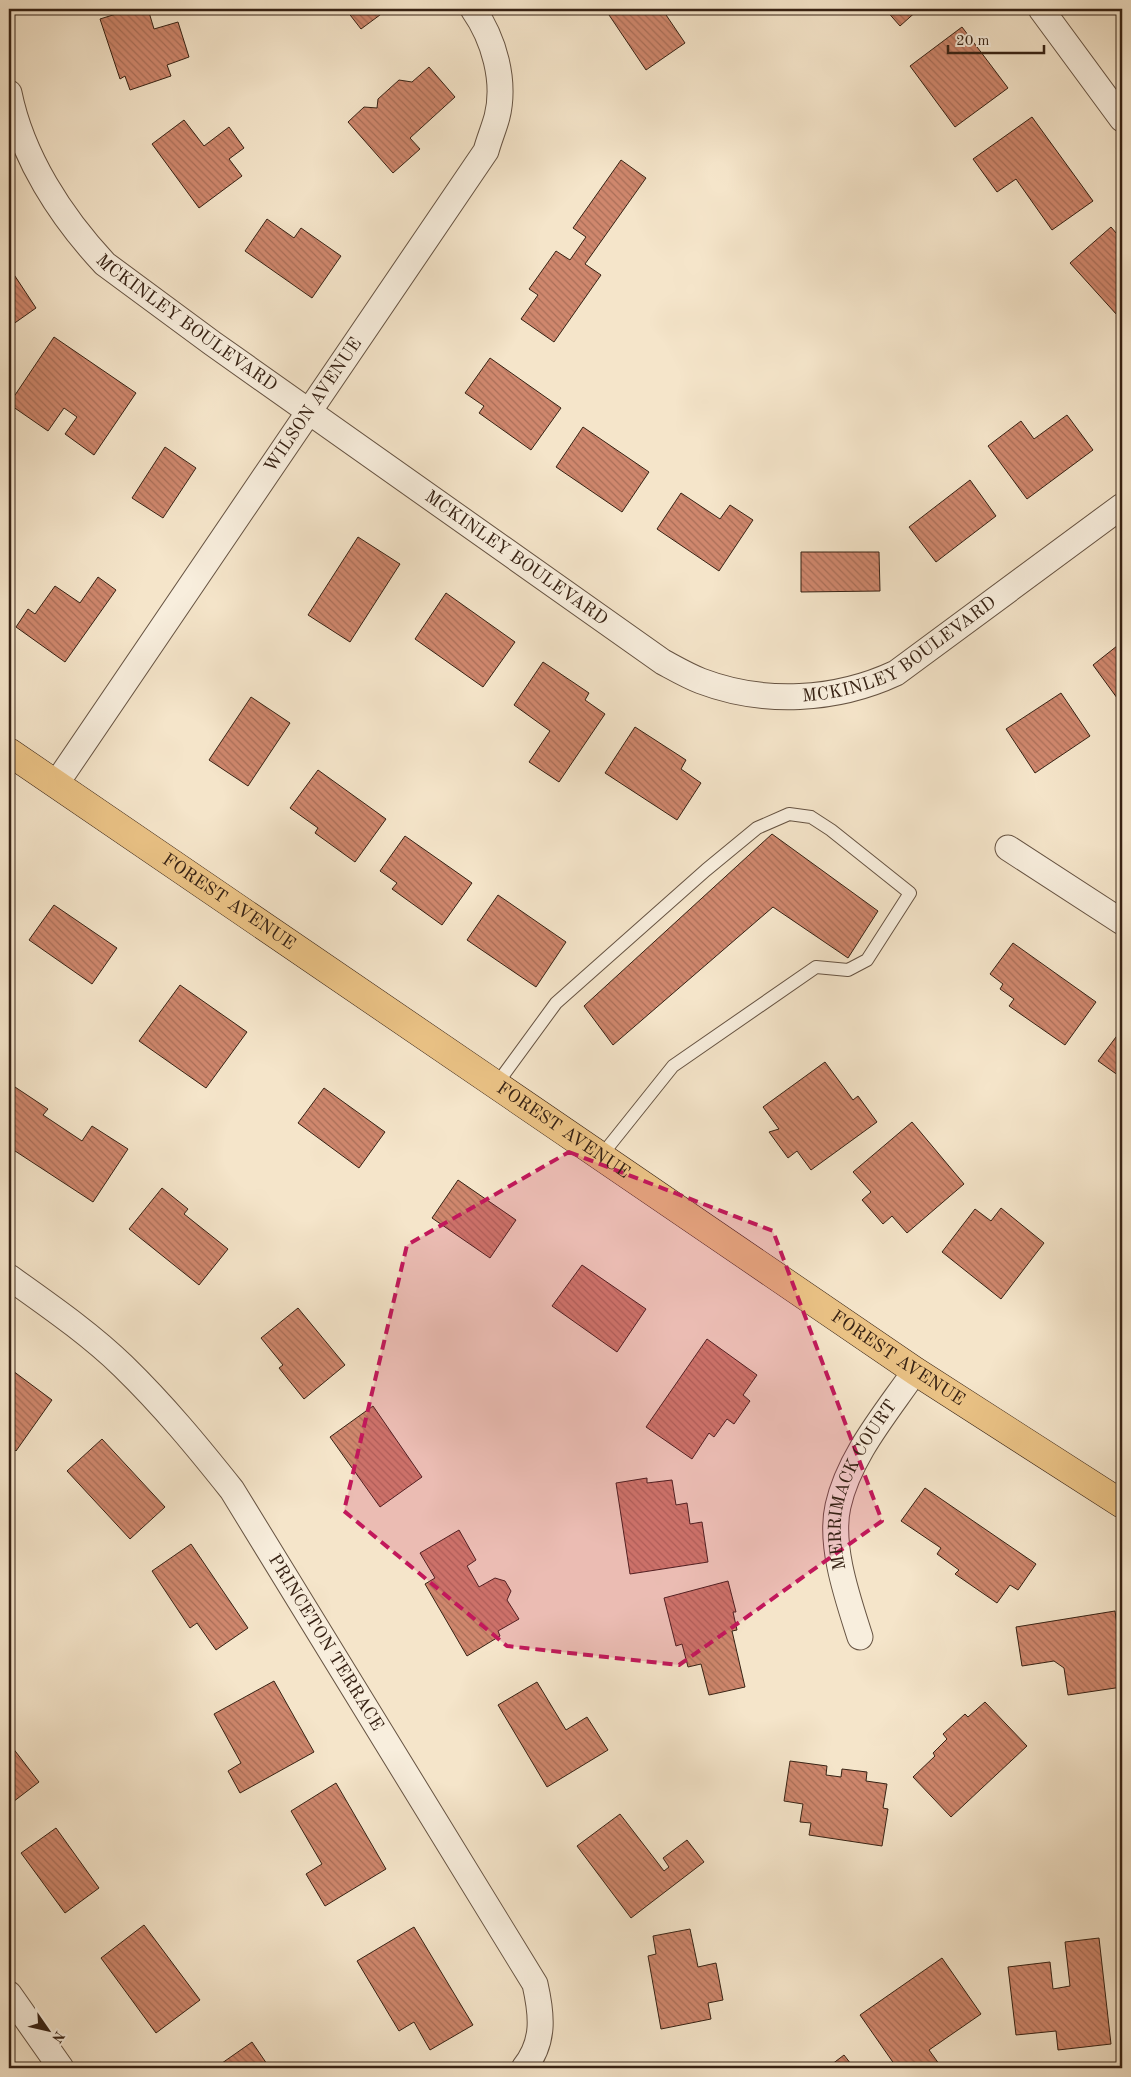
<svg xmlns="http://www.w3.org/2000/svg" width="1131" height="2077" viewBox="0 0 1131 2077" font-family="'Old Standard TT',serif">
<defs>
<pattern id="building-back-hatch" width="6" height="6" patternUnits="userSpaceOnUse" patternTransform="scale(1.25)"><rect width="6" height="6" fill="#cf876d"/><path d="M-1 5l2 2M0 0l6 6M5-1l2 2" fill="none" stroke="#a96e58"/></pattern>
</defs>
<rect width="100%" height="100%" fill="#f5e5ca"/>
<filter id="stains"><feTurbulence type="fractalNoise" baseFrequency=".004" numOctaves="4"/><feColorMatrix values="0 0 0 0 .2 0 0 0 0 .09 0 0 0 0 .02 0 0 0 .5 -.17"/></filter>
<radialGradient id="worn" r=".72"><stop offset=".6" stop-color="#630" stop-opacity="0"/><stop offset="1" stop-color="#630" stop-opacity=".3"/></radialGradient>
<g fill="url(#building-back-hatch)" stroke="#372214">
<polygon points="132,9 148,9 154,29 178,22 189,57 167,65 171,76 130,90 125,76 120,79 100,19"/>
<polygon points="351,9 388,9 361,29 347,11"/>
<polygon points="605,9 662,9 685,43 646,70"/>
<polygon points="885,9 919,9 900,26"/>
<polygon points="962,27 1008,88 955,127 910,66"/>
<polygon points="429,67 455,97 410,138 420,149 393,173 348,122 364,107 377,108 378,99 399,80 412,82"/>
<polygon points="1032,117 1093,201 1052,230 1016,179 997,192 973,159"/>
<polygon points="184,120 204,146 229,127 244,148 229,159 242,176 199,208 152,144"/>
<polygon points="621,160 646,178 585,264 601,275 554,342 521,319 538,295 529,289 556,251 570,260 586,237 573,228"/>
<polygon points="267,219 294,238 301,228 341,256 312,298 245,251"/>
<polygon points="1111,227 1122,240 1122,310 1117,315 1070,263"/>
<polygon points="9,267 36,308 9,327"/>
<polygon points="54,337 136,393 94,455 65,434 77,417 64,408 48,431 9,404"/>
<polygon points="490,358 561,408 531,450 479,413 484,406 465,393"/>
<polygon points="1067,415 1093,450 1027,499 988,446 1021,421 1034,439"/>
<polygon points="583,427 649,472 622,512 556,467"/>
<polygon points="165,447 196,468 163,518 132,498"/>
<polygon points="970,480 996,516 936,562 909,527"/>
<polygon points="681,493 720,519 730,505 753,520 719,571 657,529"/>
<polygon points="358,537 400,564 350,642 308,615"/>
<polygon points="801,552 879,552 880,591 801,592"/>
<polygon points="98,577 116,590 65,662 16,627 28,609 35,614 55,586 80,603"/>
<polygon points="446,593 515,642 483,687 415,639"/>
<polygon points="1122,642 1122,700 1120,702 1093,665"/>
<polygon points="543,662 589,693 585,700 605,714 559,782 529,762 550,731 514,705"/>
<polygon points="1061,693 1090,736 1035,773 1006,729"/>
<polygon points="251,697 290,723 248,786 209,760"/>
<polygon points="635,727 686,760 681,769 701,783 677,820 605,773"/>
<polygon points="318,770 386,819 355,862 315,833 318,828 290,808"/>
<polygon points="772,834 878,911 848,958 773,907 613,1045 584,1006"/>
<polygon points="405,836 472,883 442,925 392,889 397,883 380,871"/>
<polygon points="498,895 566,942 536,987 467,940"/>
<polygon points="54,905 117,948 92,984 29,940"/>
<polygon points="1013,943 1096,1002 1065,1045 1009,1006 1014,999 1000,989 1003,984 990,974"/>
<polygon points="180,985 247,1032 206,1088 139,1041"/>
<polygon points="1122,1029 1122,1078 1098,1061"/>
<polygon points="825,1062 853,1100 858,1096 877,1122 811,1170 797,1151 788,1158 769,1132 779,1129 763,1107"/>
<polygon points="15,1087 48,1109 43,1115 82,1141 92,1126 128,1149 93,1202 9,1147 9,1097"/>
<polygon points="324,1088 385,1132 359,1168 298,1123"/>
<polygon points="912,1122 964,1184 907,1233 892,1216 883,1224 862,1200 871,1192 853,1172"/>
<polygon points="458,1180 516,1220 490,1258 432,1218"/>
<polygon points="162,1188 188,1209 184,1214 228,1249 199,1285 129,1229"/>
<polygon points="1001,1208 1044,1243 1001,1299 942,1252 975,1209 991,1221"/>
<polygon points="582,1265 646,1309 617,1352 552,1306"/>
<polygon points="298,1308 345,1365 304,1399 279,1368 283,1365 261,1338"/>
<polygon points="707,1339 757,1375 743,1395 750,1401 734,1424 727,1419 714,1437 709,1433 692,1459 646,1427"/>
<polygon points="9,1368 52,1400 16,1451 9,1445"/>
<polygon points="373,1406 422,1477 380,1507 330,1437"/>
<polygon points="102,1439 165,1507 130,1539 67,1471"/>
<polygon points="647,1478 647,1483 672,1480 676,1505 687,1503 690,1524 702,1522 708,1562 630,1574 616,1483"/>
<polygon points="925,1488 1036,1564 1018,1590 1010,1585 997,1603 955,1574 959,1570 937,1554 941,1548 901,1521"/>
<polygon points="459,1530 476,1560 467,1566 479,1587 495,1578 505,1581 511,1591 507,1600 519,1619 498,1631 500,1636 467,1656 425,1584 435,1578 420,1553"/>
<polygon points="191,1544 248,1628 216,1650 197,1623 190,1628 152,1571"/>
<polygon points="728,1581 736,1612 733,1612 737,1630 732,1631 745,1687 709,1695 701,1664 688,1667 682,1644 676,1646 664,1598"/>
<polygon points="1115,1611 1122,1660 1122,1687 1068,1695 1064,1668 1054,1661 1022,1666 1016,1627"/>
<polygon points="274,1681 314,1752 240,1793 228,1771 241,1763 214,1714"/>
<polygon points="537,1682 566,1730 587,1717 608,1750 547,1787 498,1705"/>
<polygon points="985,1702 1027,1746 951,1817 913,1777 935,1756 933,1753 947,1739 943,1734 965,1714 968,1717"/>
<polygon points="9,1743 39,1782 9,1805"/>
<polygon points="790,1761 827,1766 826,1775 841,1777 842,1769 867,1772 866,1781 887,1784 883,1808 888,1809 882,1846 809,1835 811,1823 800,1822 803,1804 784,1801"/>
<polygon points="336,1783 386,1869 325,1906 306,1874 322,1864 291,1811"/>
<polygon points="620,1814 664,1871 669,1867 663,1858 687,1840 704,1862 631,1918 577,1846"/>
<polygon points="56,1828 99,1888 65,1913 21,1853"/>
<polygon points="144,1925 200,2000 156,2033 101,1958"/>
<polygon points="414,1927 473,2025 430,2050 414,2022 399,2031 357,1961"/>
<polygon points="690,1929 698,1967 716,1963 723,2000 708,2003 711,2019 661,2029 648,1956 656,1954 653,1936"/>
<polygon points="1099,1938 1111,2044 1058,2050 1056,2031 1016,2035 1008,1967 1050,1962 1053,1989 1070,1986 1065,1942"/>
<polygon points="942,1958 981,2014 929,2050 942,2068 897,2068 860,2015"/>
<polygon points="252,2042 269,2067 267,2068 215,2068"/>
<polygon points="844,2055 854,2068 827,2068"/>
</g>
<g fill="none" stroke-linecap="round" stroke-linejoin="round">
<defs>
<polyline id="lane" points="496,1085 556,1003 706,870 757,828 789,814 811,817 831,830 910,893 867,960 848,970 816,967 673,1066 601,1156"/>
<g id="street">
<polyline points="1041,9 1122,119"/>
<path id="s1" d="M 9,93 C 22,157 61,217 105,264 L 212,343 L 663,662 C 676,669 688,676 701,681 C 764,705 836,701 896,673 L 1122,506"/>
<path id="s2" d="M 56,784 L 486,151 C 489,140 494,128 497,117 C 506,81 494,39 473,9"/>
<polyline points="1008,848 1122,922"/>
<path id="s3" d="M 9,1277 C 48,1305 89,1333 123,1366 C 164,1406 197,1446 232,1490 L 535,1984 C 542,2015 545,2042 524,2068"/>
<path id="s4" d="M 860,1637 C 848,1599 829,1546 838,1506 C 849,1456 887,1412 915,1371"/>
<polyline points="9,1994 61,2068"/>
</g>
<g id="primary">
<path id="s5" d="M 9,752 L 915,1371 L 1122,1504"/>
</g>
</defs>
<use href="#lane" stroke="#665342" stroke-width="14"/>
<use href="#street" stroke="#665342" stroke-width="27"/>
<use href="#primary" stroke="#372214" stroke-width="29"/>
<use href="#lane" stroke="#f8eedd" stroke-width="12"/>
<use href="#street" stroke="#f8eedd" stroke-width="25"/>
<use href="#primary" stroke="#eac285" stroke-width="28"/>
</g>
<path fill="#c2185b" fill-opacity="0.2" stroke="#c2185b" stroke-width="4" stroke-dasharray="10 6" stroke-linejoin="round" d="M 569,1152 L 773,1231 L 882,1521 L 679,1665 L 507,1646 L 344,1511 L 407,1245 Z"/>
<g text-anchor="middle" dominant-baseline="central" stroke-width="4" stroke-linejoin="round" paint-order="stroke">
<g font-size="18" fill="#372214" stroke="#f8eedd">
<text stroke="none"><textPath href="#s1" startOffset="299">MCKINLEY BOULEVARD</textPath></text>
<text stroke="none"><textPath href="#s2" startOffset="458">WILSON AVENUE</textPath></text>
<text stroke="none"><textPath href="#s1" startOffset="704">MCKINLEY BOULEVARD</textPath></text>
<text stroke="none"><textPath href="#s1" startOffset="1139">MCKINLEY BOULEVARD</textPath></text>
<text stroke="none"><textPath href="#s5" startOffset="266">FOREST AVENUE</textPath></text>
<text stroke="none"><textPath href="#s5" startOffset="671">FOREST AVENUE</textPath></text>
<text stroke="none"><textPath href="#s5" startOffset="1076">FOREST AVENUE</textPath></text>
<text stroke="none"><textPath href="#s4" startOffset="161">MERRIMACK COURT</textPath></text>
<text stroke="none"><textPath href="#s3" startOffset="489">PRINCETON TERRACE</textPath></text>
</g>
</g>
<rect width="1131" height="2077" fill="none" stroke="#f5e5ca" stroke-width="30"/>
<rect x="10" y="10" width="1111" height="2057" fill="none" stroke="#372214" stroke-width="2.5"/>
<rect x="15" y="15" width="1101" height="2047" fill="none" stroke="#372214"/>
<g transform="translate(48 2030) rotate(124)" stroke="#f8eedd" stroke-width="4" paint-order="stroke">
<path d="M0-4L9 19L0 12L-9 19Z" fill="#372214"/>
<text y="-8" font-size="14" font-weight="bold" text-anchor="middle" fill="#372214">N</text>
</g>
<path d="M948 45v8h96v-8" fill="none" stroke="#372214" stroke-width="2.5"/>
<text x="956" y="45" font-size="15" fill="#372214" stroke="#f8eedd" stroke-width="4" paint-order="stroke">20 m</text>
<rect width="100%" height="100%" filter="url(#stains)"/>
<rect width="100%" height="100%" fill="url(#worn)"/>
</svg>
